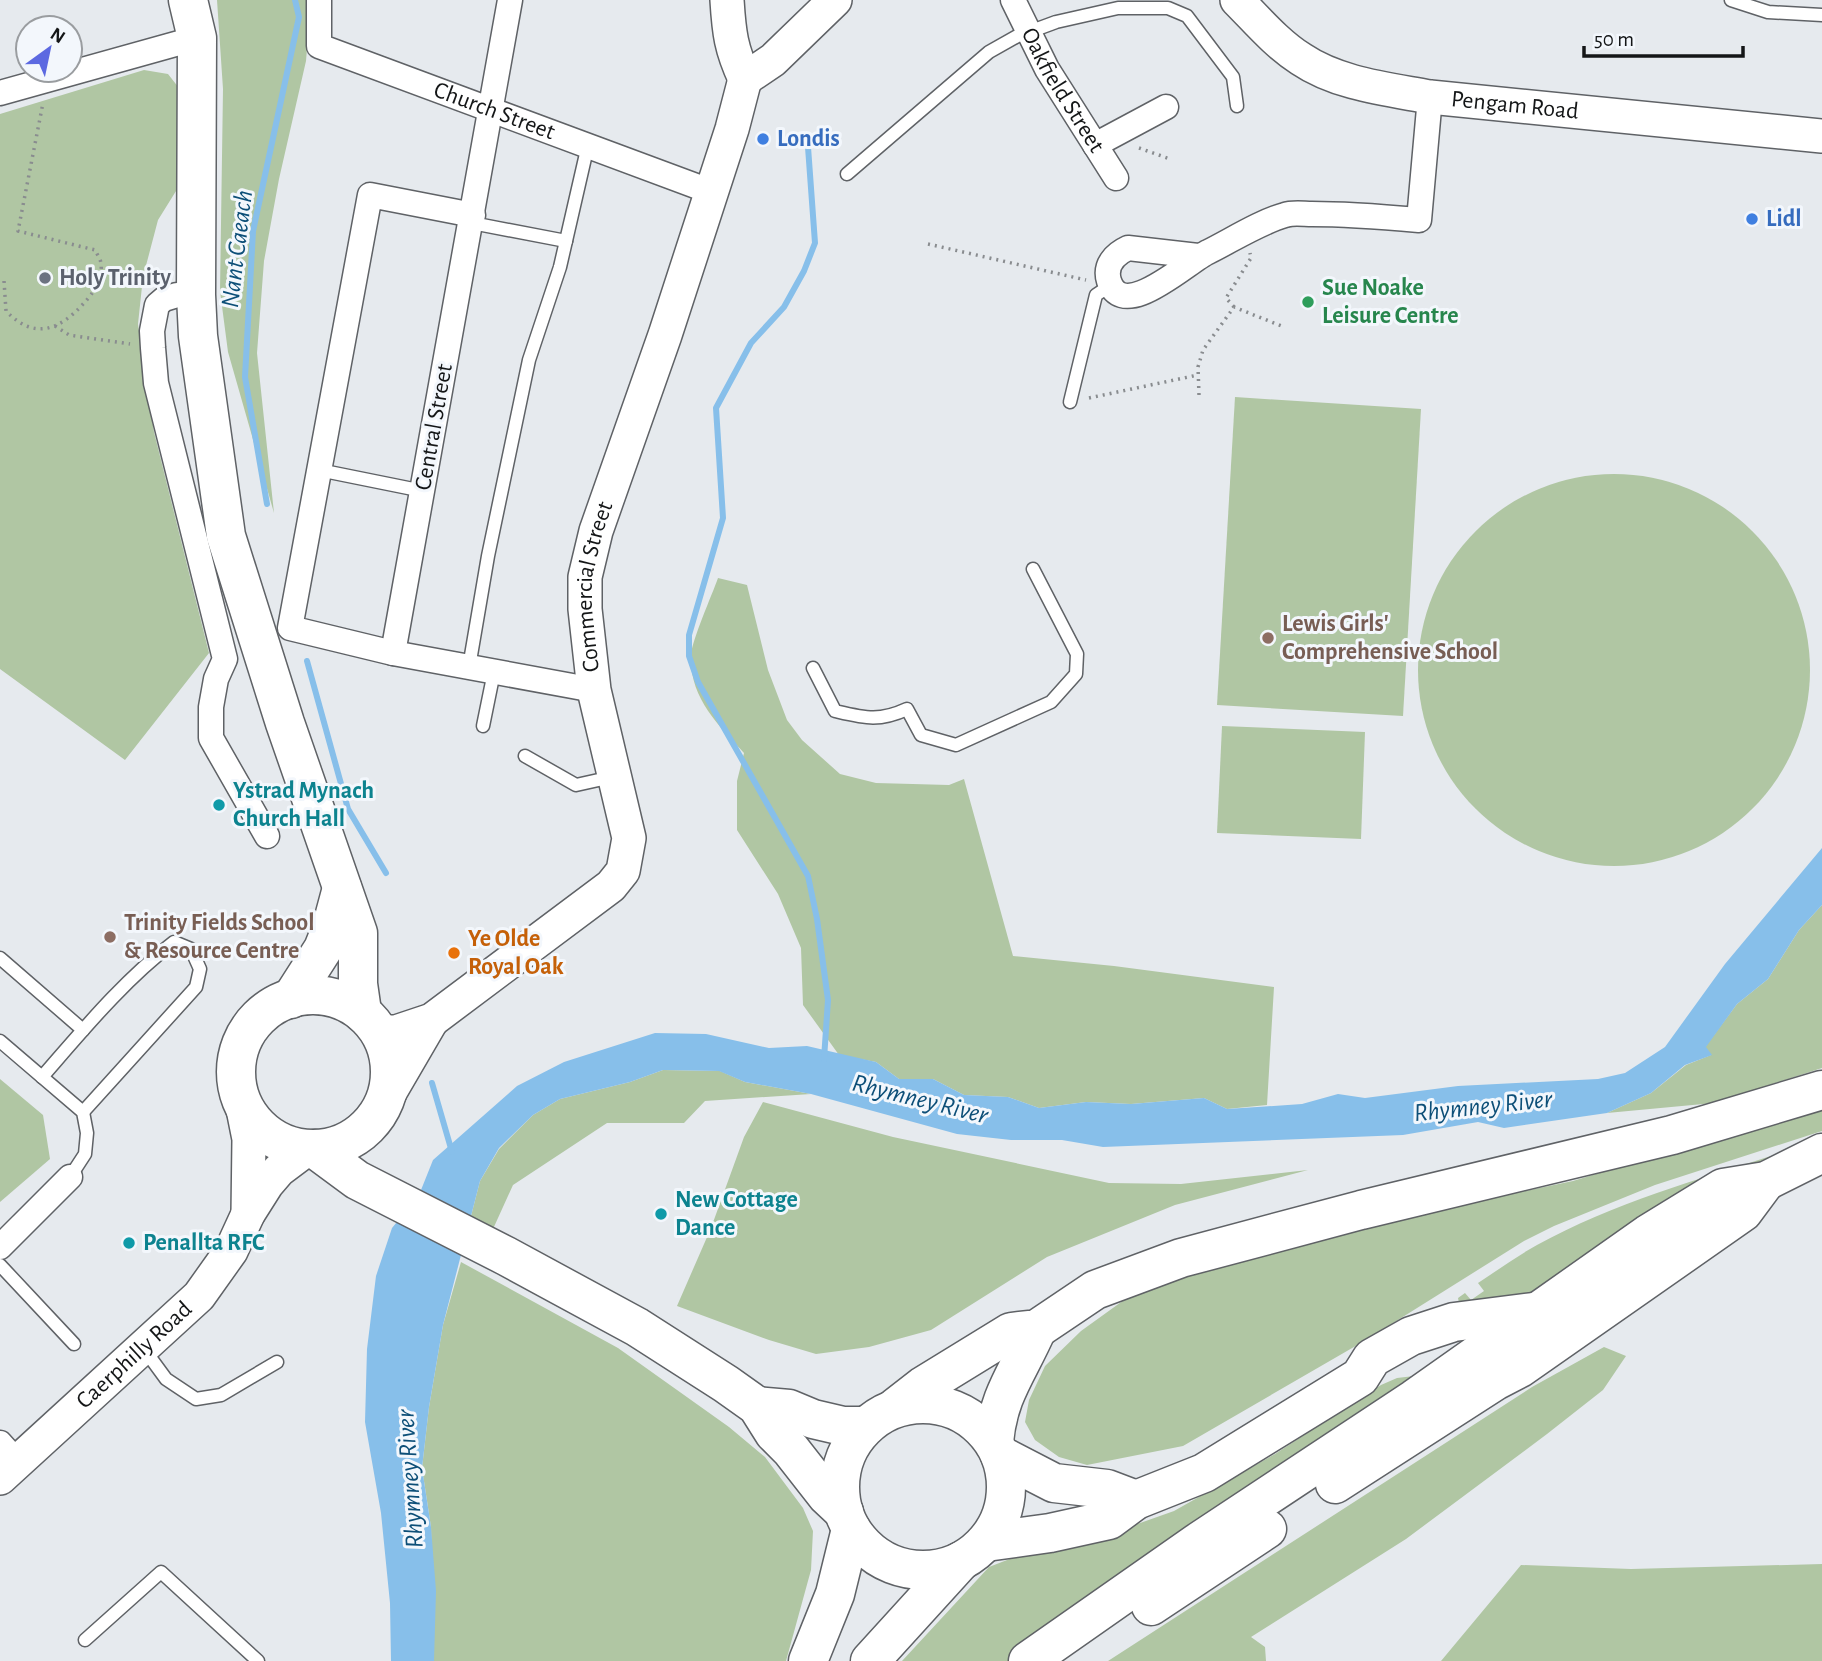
<svg xmlns="http://www.w3.org/2000/svg" width="1822" height="1661" viewBox="0 0 1822 1661" font-family="'Alegreya Sans',sans-serif">
<rect width="100%" height="100%" fill="#e6eaee"/>
<g fill="#b0c6a3">
<polygon points="217,0 311,0 306,61 279,179 264,261 257,353 274,513 228,352 220,291 223,89"/>
<polygon points="144,70 168,74 179,88 181,183 158,220 143,277 138,324 154,432 209,653 125,760 0,669 0,114"/>
<polygon points="1235,397 1421,409 1403,716 1217,705"/>
<circle cx="1614" cy="670" r="196"/>
<path d="M 718,578 L 747,585 L 768,670 L 787,720 L 802,740 L 840,774 L 876,783 L 949,785 L 964,779 L 1013,956 L 1114,966 L 1274,987 L 1267,1105 L 1227,1109 L 1204,1098 L 1131,1104 L 1086,1102 L 1039,1108 L 1008,1097 L 964,1095 L 933,1079 L 899,1079 L 876,1062 L 839,1055 L 803,1005 L 801,948 L 778,894 L 737,830 L 737,781 L 744,753 C 718,725 689,697 691,655 C 692,640 712,595 718,578 Z"/>
<polygon points="1222,726 1365,732 1361,839 1217,833"/>
<polygon points="1822,905 1822,1068 1714,1103 1607,1113 1651,1093 1686,1065 1711,1055 1705,1047 1737,1004 1768,979 1799,930"/>
<polygon points="663,1070 720,1071 745,1082 811,1094 705,1101 684,1123 607,1123 513,1185 493,1229 471,1216 480,1181 499,1149 533,1115 560,1099 630,1082"/>
<polygon points="0,1079 43,1115 50,1159 0,1202"/>
<polygon points="763,1102 893,1137 1109,1183 1181,1184 1308,1170 1175,1205 1047,1257 931,1330 869,1347 816,1354 769,1340 677,1306 711,1228 744,1137"/>
<polygon points="1822,1105 1822,1131 1655,1185 1554,1226 1524,1241 1366,1340 1183,1446 1087,1465 1059,1457 1035,1440 1025,1422 1029,1400 1045,1366 1081,1331 1124,1300 1159,1284 1333,1231 1573,1181"/>
<path d="M 1787,1151 L 1563,1281 L 1523,1297 L 1460,1308 L 1458,1298 L 1465,1293 L 1471,1300 L 1484,1291 L 1478,1283 C 1498,1270 1517,1256 1537,1245 C 1615,1202 1703,1178 1787,1151 Z"/>
<polygon points="461,1262 618,1348 729,1427 765,1457 803,1508 813,1531 811,1570 786,1661 434,1661 431,1527 422,1468 429,1407 443,1325"/>
<polygon points="1604,1347 1626,1356 1603,1390 1547,1434 1406,1539 1251,1637 1265,1647 1266,1661 1108,1661 1532,1387"/>
<polygon points="1414,1376 1010,1661 902,1661 989,1567 1035,1549 1095,1539 1174,1511 1275,1454 1381,1385 1397,1378"/>
<polygon points="1822,1564 1822,1661 1441,1661 1521,1565 1631,1569"/>
</g>
<polygon fill="#87bfea" points="1822,848 1822,905 1799,930 1768,979 1737,1004 1706,1047 1712,1055 1685,1065 1651,1093 1607,1113 1504,1128 1478,1122 1403,1135 1103,1147 1062,1140 1011,1140 957,1134 811,1094 745,1082 719,1071 663,1070 630,1082 560,1099 533,1115 499,1148 480,1181 443,1325 429,1407 422,1468 431,1527 436,1591 434,1661 391,1661 390,1603 381,1513 365,1422 367,1349 376,1276 392,1228 419,1195 433,1160 517,1086 564,1062 655,1033 706,1034 769,1048 807,1046 876,1062 899,1079 933,1079 964,1095 1008,1097 1039,1108 1086,1102 1131,1104 1204,1098 1227,1109 1302,1104 1338,1094 1365,1098 1458,1086 1598,1079 1625,1073 1665,1047 1725,964"/>
<g fill="none" stroke-linecap="round" stroke-linejoin="round">
<g stroke="#87bfea" stroke-width="6">
<polyline points="808,147 815,243 804,271 784,307 751,343 716,408 723,518 689,635 689,656 698,682 808,876 817,919 828,1000 824,1059"/>
<polyline points="267,504 245,377 253,231 299,17 295,0"/>
<polyline points="307,661 348,809 386,873"/>
<polyline points="432,1083 452,1152"/>
</g>
<defs>
<g id="lane">
<polyline points="1731,0 1768,12 1822,15"/>
<polyline points="1029,32 1056,22 1118,8 1168,8 1187,16 1233,77 1237,106"/>
<polyline points="847,174 989,52 1028,30"/>
<polyline points="472,223 566,241"/>
<polyline points="1070,402 1096,295 1111,285"/>
<polyline points="319,470 423,491"/>
<polyline points="469,667 488,556 529,360 560,267 588,145"/>
<path d="M 813,668 L 835,711 C 865,718 879,722 907,709 L 921,735 L 956,745 L 1051,702 L 1076,674 L 1077,654 L 1033,569"/>
<polyline points="483,726 494,672"/>
<polyline points="525,756 576,785 612,777"/>
<polyline points="0,958 83,1030"/>
<polyline points="0,1041 83,1112 87,1133 85,1154 70,1177"/>
<path d="M 42,1077 C 83,1030 124,980 174,942 L 191,949 L 200,969 L 196,987 L 83,1112"/>
<polyline points="0,1265 74,1344"/>
<polyline points="144,1349 166,1379 196,1399 221,1395 277,1362"/>
<polyline points="85,1640 161,1572 258,1661"/>
</g>
<g id="street">
<path id="s1" d="M 319,0 L 319,46 L 712,192"/>
<polyline points="510,0 393,653 594,690"/>
<path id="s2" d="M 1013,0 L 1047,69 L 1116,178"/>
<polyline points="0,93 197,38"/>
<polyline points="1095,145 1166,107"/>
<path d="M 1198,256 L 1128,248 C 1115,254 1104,265 1109,281 C 1123,324 1188,261 1208,252 C 1232,240 1260,222 1285,215 C 1293,212 1304,214 1312,214 C 1348,214 1384,217 1419,220 L 1430,97"/>
<polyline points="196,295 177,295 164,299 157,305 152,331 153,348 156,383 225,659 216,679 211,707 211,738 267,836"/>
<polyline points="393,653 290,628 370,195 473,215"/>
<polyline points="0,1247 70,1177"/>
<polyline points="0,1443 18,1463"/>
</g>
<g id="secondary">
<path d="M 727,0 C 729,33 731,49 745,79"/>
<path id="s3" d="M 1237,0 C 1257,20 1276,43 1301,59 C 1338,84 1387,89 1430,97 L 1822,136"/>
<polyline points="745,79 773,60 835,0"/>
<path id="s4" d="M 379,1032 L 396,1032 L 432,1020 L 611,886 L 623,871 L 629,838 L 594,690 L 585,609 L 585,577 L 596,531 L 665,335 L 732,129 L 745,79"/>
<polyline points="241,1099 249,1139 248,1214"/>
<polyline points="386,1099 432,1020"/>
<path id="s5" d="M 0,1478 L 199,1296 L 231,1251 L 248,1214 L 267,1184 L 279,1170 L 307,1149"/>
</g>
<g id="primary">
<polyline points="188,0 197,38 196,295 198,336 226,536 285,723 358,933 358,984 362,1012"/>
<circle cx="313" cy="1072" r="77"/>
<polyline points="291,999 323,949 331,929 342,888"/>
<polyline points="315,1149 357,1180 506,1256 637,1327 726,1384 757,1406 774,1433 791,1450 827,1496 844,1512"/>
<circle cx="923" cy="1487" r="83"/>
<polyline points="757,1406 789,1409 813,1419 843,1426 865,1426"/>
<polyline points="896,1407 923,1386 1011,1332 1037,1329 1095,1290 1181,1258 1361,1210 1672,1135 1822,1090"/>
<path d="M 994,1442 C 998,1394 1019,1371 1037,1329"/>
<polyline points="1000,1455 1054,1483 1107,1489 1136,1500"/>
<polyline points="1335,1484 1495,1381 1520,1368 1743,1212 1766,1181"/>
<polyline points="986,1542 1050,1533 1109,1520 1136,1500 1204,1473 1360,1377 1372,1358 1411,1336 1454,1322 1533,1312"/>
<polyline points="1151,1606 1267,1529"/>
<polyline points="808,1661 835,1594 851,1529"/>
<polyline points="870,1661 961,1561"/>
<polyline points="1028,1661 1198,1542 1414,1399 1648,1234 1723,1188 1766,1181 1822,1153"/>
</g>
</defs>
<use href="#lane" stroke="#5f6266" stroke-width="15"/>
<use href="#street" stroke="#5f6266" stroke-width="27"/>
<use href="#secondary" stroke="#5f6266" stroke-width="36"/>
<use href="#primary" stroke="#5f6266" stroke-width="41"/>
<g stroke="#898c8f" stroke-width="3.5" stroke-dasharray="2 5" stroke-linecap="butt">
<polyline points="1139,148 1170,159"/>
<polyline points="928,244 1086,280"/>
<path d="M 4,281 L 6,311 C 34,340 59,331 84,303 C 93,294 103,278 101,264 C 101,260 97,254 95,250 L 18,231 L 43,103"/>
<polyline points="1234,307 1226,298 1251,258 1250,253"/>
<polyline points="55,326 69,335 130,344"/>
<polyline points="1199,395 1198,367 1203,350 1234,307 1284,327"/>
<polyline points="1089,398 1198,375"/>
</g>
<use href="#lane" stroke="#fff" stroke-width="12"/>
<use href="#street" stroke="#fff" stroke-width="24"/>
<use href="#secondary" stroke="#fff" stroke-width="33"/>
<use href="#primary" stroke="#fff" stroke-width="38"/>
</g>
<g fill="#3f7fe0" stroke="#f3f7fc" stroke-width="2.5">
<circle cx="763" cy="139" r="7"/>
<circle cx="1752" cy="219" r="7"/>
</g>
<circle fill="#6b7280" stroke="#f3f7fc" stroke-width="2.5" cx="45" cy="278" r="7"/>
<circle fill="#2e9e5b" stroke="#f3f7fc" stroke-width="2.5" cx="1308" cy="302" r="7"/>
<g fill="#8d6e63" stroke="#f3f7fc" stroke-width="2.5">
<circle cx="1268" cy="638" r="7"/>
<circle cx="110" cy="937" r="7"/>
</g>
<g fill="#0f9aa8" stroke="#f3f7fc" stroke-width="2.5">
<circle cx="219" cy="805" r="7"/>
<circle cx="661" cy="1214" r="7"/>
<circle cx="129" cy="1243" r="7"/>
</g>
<circle fill="#e8710a" stroke="#f3f7fc" stroke-width="2.5" cx="454" cy="953" r="7"/>
<g text-anchor="middle" dominant-baseline="central" stroke-width="6" stroke-linejoin="round" paint-order="stroke">
<g font-size="24" fill="#141617" stroke="#f3f7fc">
<text stroke="none"><textPath href="#s2" startOffset="103">Oakfield Street</textPath></text>
<text stroke="none"><textPath href="#s3" startOffset="308">Pengam Road</textPath></text>
<text stroke="none"><textPath href="#s1" startOffset="233">Church Street</textPath></text>
<text transform="translate(434 427) rotate(-80)">Central Street</text>
<text stroke="none"><textPath href="#s4" startOffset="588">Commercial Street</textPath></text>
<text stroke="none"><textPath href="#s5" startOffset="182">Caerphilly Road</textPath></text>
</g>
<g font-size="24" font-weight="bold" fill="#366cbe" stroke="#f3f7fc" text-anchor="start">
<text x="777" y="139">Londis</text>
<text x="1766" y="219">Lidl</text>
</g>
<g font-size="24" font-weight="bold" fill="#5b616d" stroke="#f3f7fc" text-anchor="start">
<text x="59" y="278">Holy Trinity</text>
</g>
<g font-size="24" font-weight="bold" fill="#27864d" stroke="#f3f7fc" text-anchor="start">
<text x="1322" y="288">Sue Noake<tspan x="1322" dy="28">Leisure Centre</tspan></text>
</g>
<g font-size="24" font-weight="bold" fill="#785e54" stroke="#f3f7fc" text-anchor="start">
<text x="1282" y="624">Lewis Girls'<tspan x="1282" dy="28">Comprehensive School</tspan></text>
<text x="124" y="923">Trinity Fields School<tspan x="124" dy="28">&amp; Resource Centre</tspan></text>
</g>
<g font-size="24" font-weight="bold" fill="#0d838f" stroke="#f3f7fc" text-anchor="start">
<text x="233" y="791">Ystrad Mynach<tspan x="233" dy="28">Church Hall</tspan></text>
<text x="675" y="1200">New Cottage<tspan x="675" dy="28">Dance</tspan></text>
<text x="143" y="1243">Penallta RFC</text>
</g>
<g font-size="24" font-weight="bold" fill="#c56008" stroke="#f3f7fc" text-anchor="start">
<text x="468" y="939">Ye Olde<tspan x="468" dy="28">Royal Oak</tspan></text>
</g>
<g font-size="26" font-style="italic" fill="#0d4f78" stroke="#f3f7fc">
<text transform="translate(237 249) rotate(-83)">Nant Caeach</text>
<text transform="translate(920 1099) rotate(14)">Rhymney River</text>
<text transform="translate(1483 1106) rotate(-6)">Rhymney River</text>
<text transform="translate(410 1479) rotate(-94)">Rhymney River</text>
</g>
</g>
<g transform="translate(49 49) rotate(33)"><circle r="33" fill="#f3f7fc" stroke="#9a9da0" stroke-width="2"/>
<path d="M0-5L12 26L0 18L-12 26Z" fill="#5c69e1"/>
<text y="-10" font-size="19" font-weight="bold" text-anchor="middle" fill="#141617">N</text>
</g>
<path d="M1584 46v10h159v-10" fill="none" stroke="#141617" stroke-width="3.5"/>
<text x="1594" y="46" font-size="21" fill="#141617" stroke="#f3f7fc" stroke-width="5" paint-order="stroke">50 m</text>
</svg>
